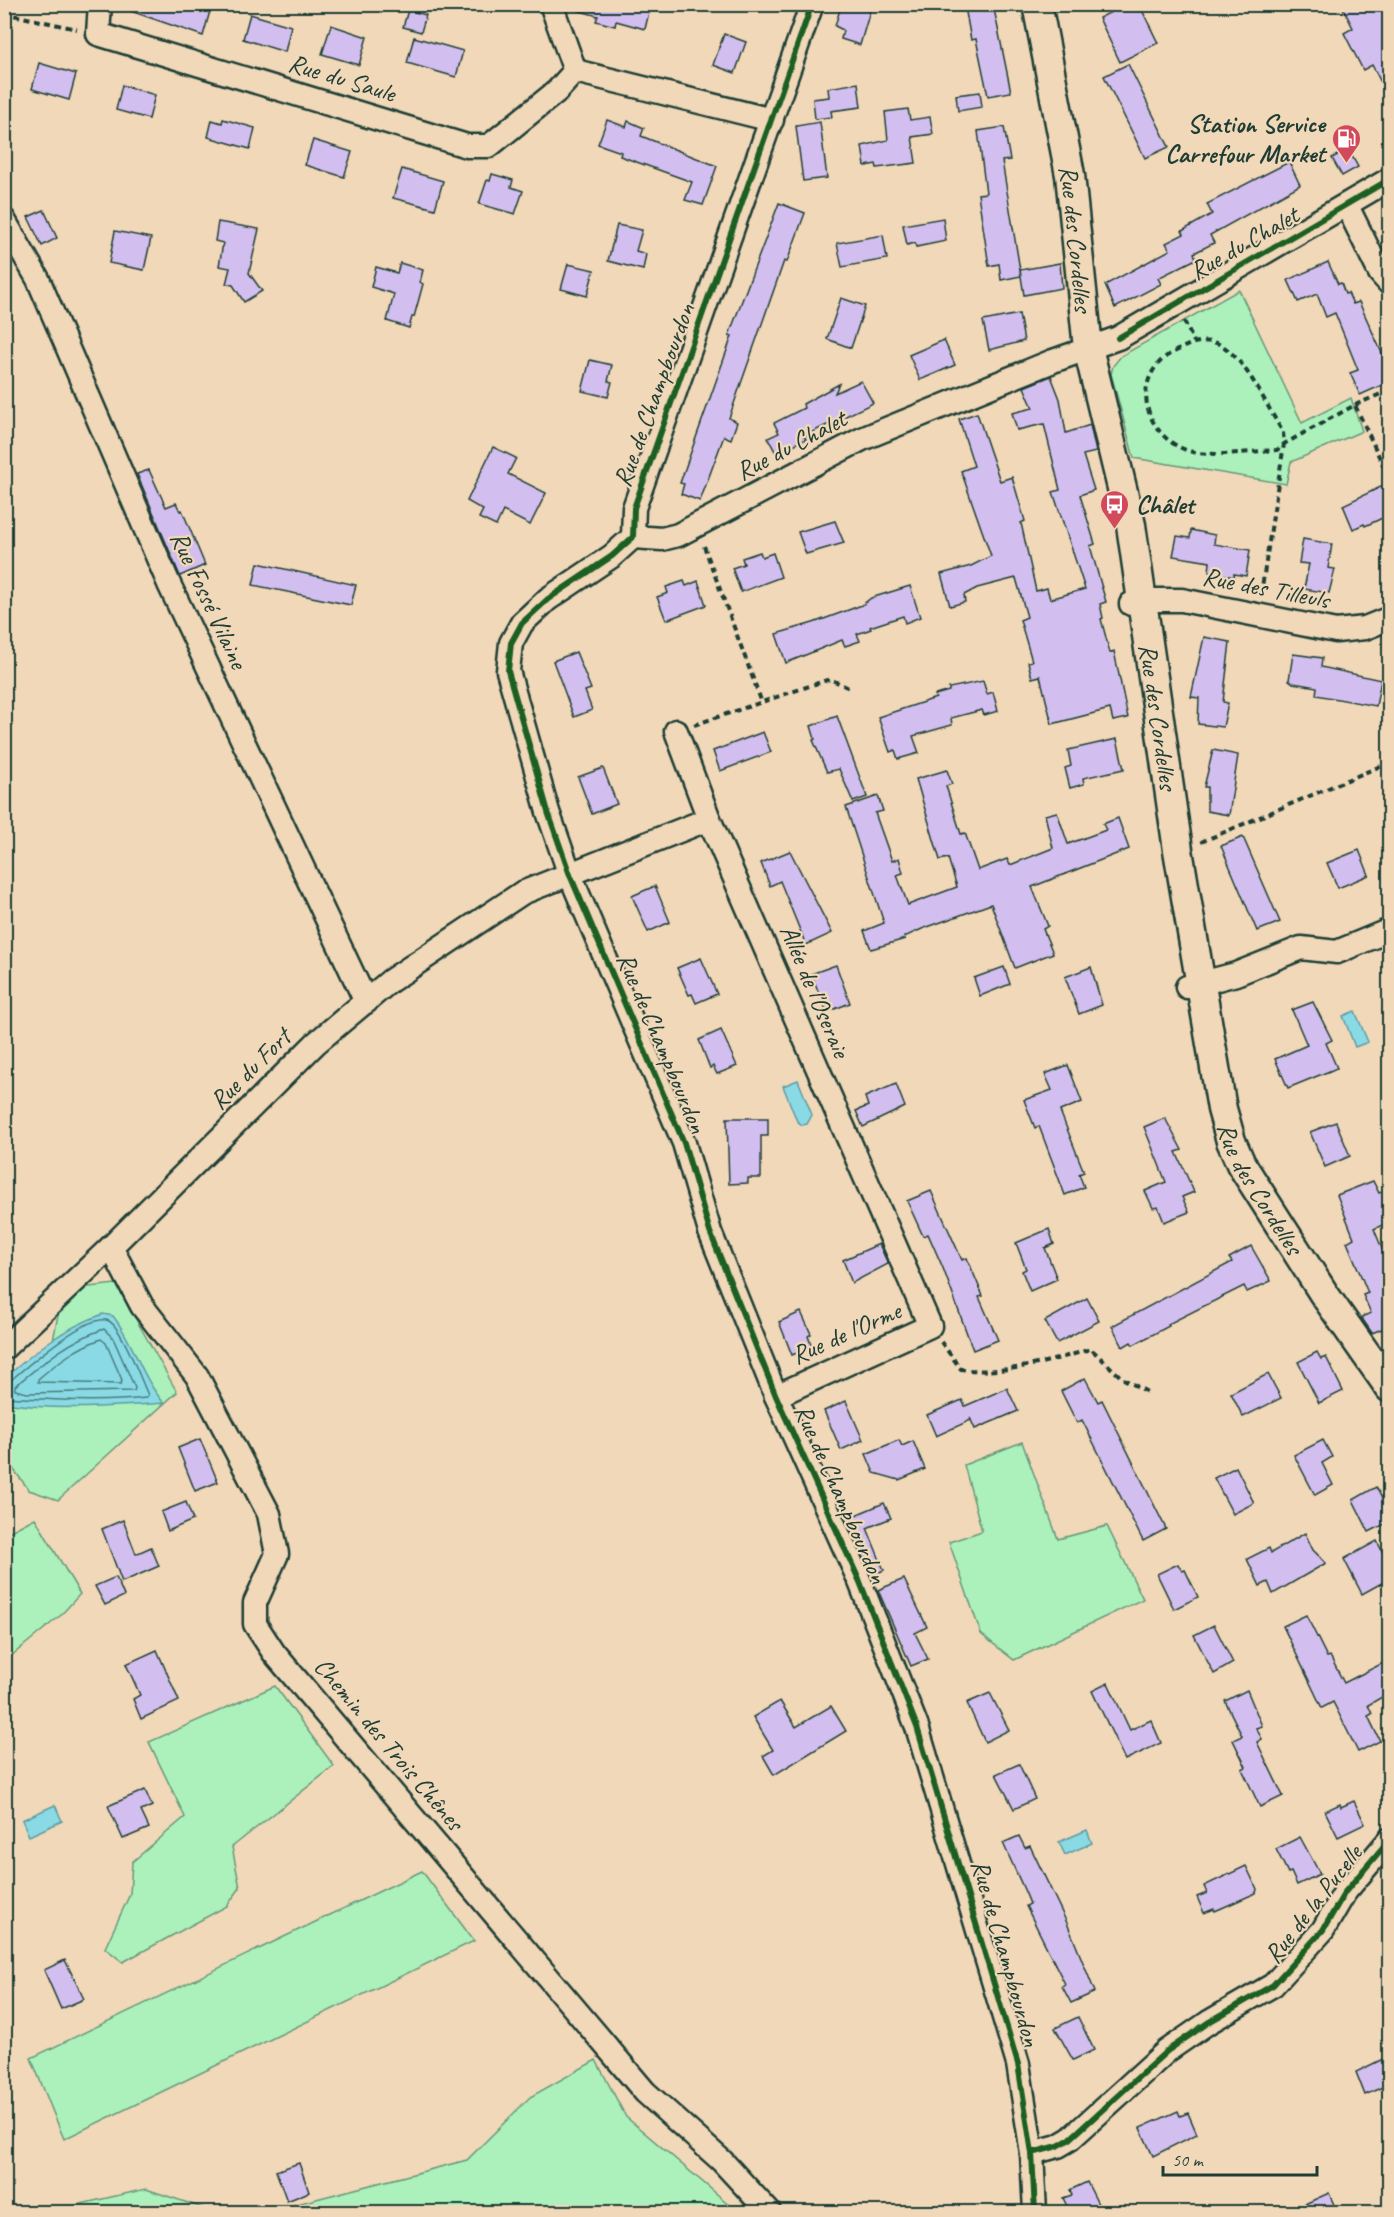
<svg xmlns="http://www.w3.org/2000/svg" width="1394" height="2217" viewBox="0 0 1394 2217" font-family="Caveat,sans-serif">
<rect width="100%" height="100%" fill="#f1d8b9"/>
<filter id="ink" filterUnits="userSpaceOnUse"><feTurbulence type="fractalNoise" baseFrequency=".0167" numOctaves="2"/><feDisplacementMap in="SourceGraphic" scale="12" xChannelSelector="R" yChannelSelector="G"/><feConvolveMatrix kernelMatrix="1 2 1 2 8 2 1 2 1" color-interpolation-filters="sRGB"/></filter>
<g filter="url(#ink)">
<g fill="#acf1bc" stroke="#669778" stroke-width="1.5">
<polygon points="1239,290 1302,423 1351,398 1362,431 1291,462 1286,484 1134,458 1111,374 1113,366 1121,356"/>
<polygon points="116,1284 177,1392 58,1500 29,1490 5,1458 5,1386 51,1351 59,1310 80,1288"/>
<polygon points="1022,1442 1058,1539 1107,1526 1143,1599 1014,1660 981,1634 949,1542 982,1531 964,1465"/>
<polygon points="35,1518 80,1594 60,1616 5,1661 5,1534"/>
<polygon points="275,1686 334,1766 232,1847 240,1888 227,1906 123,1962 105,1948 130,1894 132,1862 185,1817 149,1742"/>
<polygon points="422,1871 474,1941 64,2139 31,2058"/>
<polygon points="596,2060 626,2117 738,2212 266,2212 467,2160 530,2097"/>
<polygon points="146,2189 215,2212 46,2212"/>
</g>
<g fill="#8adae6" stroke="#5f9b9f" stroke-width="1.5">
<polygon points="1355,1011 1368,1042 1355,1047 1343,1016"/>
<polygon points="798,1080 812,1115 807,1124 802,1125 797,1121 783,1086"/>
<path d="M 103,1314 L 113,1316 C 134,1342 141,1377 164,1403 C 112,1407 56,1411 5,1403 L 5,1378 C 39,1348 60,1330 103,1314 Z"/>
<polygon points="55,1805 62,1821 29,1836 22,1820"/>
<polygon points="1087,1830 1092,1843 1065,1855 1059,1842"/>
</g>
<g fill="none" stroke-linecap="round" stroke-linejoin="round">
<g stroke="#4a7c7b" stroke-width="1.5">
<path d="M 104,1329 L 113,1338 L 135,1388 L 134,1391 L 27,1393 L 15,1390 L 15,1386 C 44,1362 68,1341 104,1329 Z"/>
<path d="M 101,1339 L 106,1343 L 122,1380 L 121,1384 L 38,1382 L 38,1379 C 58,1362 76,1348 101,1339 Z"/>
<path d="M 4,1382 L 11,1380 C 25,1368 89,1311 109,1321 C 122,1328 141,1380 148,1395 L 146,1398 C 99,1403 52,1400 4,1397"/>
</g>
</g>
<g fill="#d3bfef" stroke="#1f3d34" stroke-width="1.5">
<polygon points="123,4 212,4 203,36 122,8"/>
<polygon points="574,4 638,4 650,8 645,29 616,21 615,26 596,21 598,16 573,9"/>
<polygon points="847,4 872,4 860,45 841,39 843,30 835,26 840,9 845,10"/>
<polygon points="979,4 993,4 1011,92 988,96 976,39 971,40 965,7"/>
<polygon points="1133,4 1139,4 1158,43 1120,62 1099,18 1119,8 1120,11"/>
<polygon points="1341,4 1389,4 1389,98 1372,65 1363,70 1344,33 1353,28"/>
<polygon points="408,10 426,15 421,32 403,27"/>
<polygon points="250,14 291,26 285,52 243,39"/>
<polygon points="331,25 367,37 359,65 322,54"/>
<polygon points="724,34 746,42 735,73 713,65"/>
<polygon points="414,37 463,51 456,77 407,63"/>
<polygon points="39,63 76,74 69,100 32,89"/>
<polygon points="1128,64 1169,147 1145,158 1104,76"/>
<polygon points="858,83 861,107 831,111 832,117 815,119 813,99 829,97 828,88"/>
<polygon points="122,85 155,95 149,119 116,110"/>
<polygon points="980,92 982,107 958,111 956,95"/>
<polygon points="908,109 910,120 930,117 933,134 912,137 916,163 877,168 876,164 865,166 862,146 888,140 885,112"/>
<polygon points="223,119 255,128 250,149 208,137 212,120 222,123"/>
<polygon points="607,120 626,127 628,121 644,128 641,136 717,166 703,205 685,200 692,182 620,156 621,152 598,144"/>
<polygon points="820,122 827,178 803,181 796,126"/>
<polygon points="1004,127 1010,160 1002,161 1021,276 1001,280 999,264 989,266 978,194 986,193 978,131"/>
<polygon points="313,140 352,152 344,177 305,165"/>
<polygon points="1348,149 1358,167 1342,176 1332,158"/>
<polygon points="1289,162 1300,185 1210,235 1214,243 1194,253 1196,259 1158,278 1161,284 1115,308 1105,285 1170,250 1166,243 1184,234 1182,231 1212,214 1207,204"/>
<polygon points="402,169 443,181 435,209 393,198"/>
<polygon points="492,174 513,180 511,187 523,191 515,214 479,204 487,180 490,181"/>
<polygon points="779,203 805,213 787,262 784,261 738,392 729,418 737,422 731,439 724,436 700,501 681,494 684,484 680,483 732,336 729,335"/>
<polygon points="44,210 57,238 42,246 28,217"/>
<polygon points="943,218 946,241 916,247 915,243 907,245 903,225"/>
<polygon points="218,222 259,229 249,273 262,291 244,302 233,285 226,284 230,268 219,266 223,243 215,241"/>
<polygon points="617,225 642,230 636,251 646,254 643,270 608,261"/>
<polygon points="115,231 151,238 144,270 109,263"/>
<polygon points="883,235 887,259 842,267 837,243"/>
<polygon points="1328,262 1338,284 1341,283 1345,294 1348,293 1353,304 1359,302 1389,369 1389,382 1360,395 1350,373 1358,370 1335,313 1326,317 1317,294 1298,302 1288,280"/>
<polygon points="400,263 423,270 420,282 423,284 414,317 412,317 409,328 387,321 394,294 371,287 376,267 397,273"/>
<polygon points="1060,263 1062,288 1024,295 1020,270"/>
<polygon points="568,264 594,270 587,296 561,289"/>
<polygon points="841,298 865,306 851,348 827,339"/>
<polygon points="1019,314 1024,341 989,350 983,321"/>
<polygon points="944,340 955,365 920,380 909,355"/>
<polygon points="590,360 612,365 608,381 612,382 608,397 582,391"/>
<polygon points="1051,376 1060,399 1066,433 1090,425 1096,452 1083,455 1094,490 1080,495 1095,544 1090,546 1106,602 1100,604 1103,618 1101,619 1110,653 1114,651 1128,718 1113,721 1110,709 1052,724 1040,676 1032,678 1028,662 1032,661 1020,620 1027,617 1016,578 977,588 964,595 965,602 950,606 941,574 971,566 991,556 961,471 974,466 959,419 977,413 1000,481 1012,477 1025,521 1021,523 1036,591 1047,588 1050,599 1085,589 1053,492 1060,490 1044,424 1017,430 1012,413 1033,408 1024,387"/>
<polygon points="861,381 873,403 804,436 806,439 776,453 768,438 779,433 774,423 804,408 803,404 839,384 835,393"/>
<polygon points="493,447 516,458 508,474 546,493 530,525 503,511 496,526 479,518 483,510 467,501"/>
<polygon points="149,470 166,507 176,503 180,511 182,510 205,565 180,576 137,474"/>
<polygon points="1389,483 1389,515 1365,526 1364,524 1353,529 1343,505"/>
<polygon points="835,521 844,543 806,554 798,532"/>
<polygon points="1191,530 1215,535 1214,544 1250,550 1246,576 1234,574 1234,577 1209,572 1210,562 1173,556 1177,536 1190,538"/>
<polygon points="1303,539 1332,544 1328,568 1335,569 1329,593 1304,589 1309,564 1299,563"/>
<polygon points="760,552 762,557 773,553 781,577 741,592 732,568 744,564 742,558"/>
<polygon points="258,563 356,585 351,605 253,585"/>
<polygon points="684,581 686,586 698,581 706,605 666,620 657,597 668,593 666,587"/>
<polygon points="910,586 920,617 905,623 903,616 870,627 871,629 857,634 860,641 845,646 842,640 786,663 776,634 813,623 862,605 871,598"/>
<polygon points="1204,637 1230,642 1223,702 1228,703 1223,727 1198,724 1199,698 1191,697"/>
<polygon points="576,652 591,689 585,691 592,710 574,717 553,661"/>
<polygon points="1293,654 1322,658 1321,667 1381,680 1376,706 1316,695 1317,687 1293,683 1289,680"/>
<polygon points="983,681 987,694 993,692 998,711 984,715 982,710 951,718 952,725 913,736 919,753 898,759 895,750 890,752 878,717 936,698 935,695 949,691 949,688"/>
<polygon points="837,716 867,797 853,802 839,769 827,772 813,740 815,739 811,726"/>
<polygon points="763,732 771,752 720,771 713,751"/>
<polygon points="1117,739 1124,769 1083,778 1084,784 1070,788 1065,768 1071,766 1068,750"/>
<polygon points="1213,750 1238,755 1229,815 1207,811 1207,787 1204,787"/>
<polygon points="603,768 617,804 592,814 578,777"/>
<polygon points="947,770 952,784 946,786 961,834 965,833 978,870 1007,859 1010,865 1053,848 1045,815 1057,812 1068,844 1106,830 1103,824 1118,818 1129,849 1032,887 1048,926 1043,929 1053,953 1015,968 991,904 922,929 904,937 905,939 871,949 864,931 884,923 846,807 878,796 883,811 875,813 892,861 899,858 903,873 897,875 908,905 957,887 948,858 940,860 916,779"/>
<polygon points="1243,837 1280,922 1257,931 1221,846"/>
<polygon points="1359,850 1369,875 1338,888 1327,863"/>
<polygon points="790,851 832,933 806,945 780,881 770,886 761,863"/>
<polygon points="655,886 670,922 648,932 632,896"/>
<polygon points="701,958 717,994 696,1003 692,994 689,995 677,968"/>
<polygon points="836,965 850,1003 827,1012 811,974"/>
<polygon points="1004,967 1010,984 980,996 974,978"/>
<polygon points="1091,967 1102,1005 1079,1014 1065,977"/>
<polygon points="1313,1002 1332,1040 1326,1043 1337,1068 1288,1088 1275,1059 1307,1045 1292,1010"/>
<polygon points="721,1030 737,1066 717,1074 713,1066 710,1068 699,1040"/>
<polygon points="1068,1065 1082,1102 1060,1111 1084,1172 1079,1174 1084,1187 1065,1195 1039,1126 1035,1128 1024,1100 1052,1090 1045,1074"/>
<polygon points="896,1084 905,1107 863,1127 856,1111 868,1106 865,1097"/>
<polygon points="727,1118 768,1118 768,1136 761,1136 761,1178 748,1178 748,1183 729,1184"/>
<polygon points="1165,1118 1182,1150 1176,1152 1194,1192 1182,1197 1189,1212 1164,1222 1158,1207 1153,1208 1145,1191 1166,1182 1144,1127"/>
<polygon points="1336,1122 1350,1156 1325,1167 1310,1132"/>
<polygon points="1373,1181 1379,1193 1389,1189 1389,1222 1374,1229 1389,1266 1383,1268 1389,1282 1389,1326 1372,1333 1361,1317 1371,1313 1363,1295 1368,1293 1347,1242 1354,1238 1337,1195"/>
<polygon points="931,1191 962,1260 967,1258 983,1296 979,1297 998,1340 973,1350 943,1268 928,1234 923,1236 907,1201"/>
<polygon points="1049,1229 1054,1244 1045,1248 1057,1279 1030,1291 1022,1271 1026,1269 1016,1243"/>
<polygon points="879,1244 888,1264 852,1283 843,1260"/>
<polygon points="1251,1246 1271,1281 1247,1292 1244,1286 1168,1324 1169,1326 1133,1345 1131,1342 1123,1347 1112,1326 1232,1262 1229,1258"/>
<polygon points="1087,1298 1099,1321 1057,1343 1045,1321"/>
<polygon points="801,1312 811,1334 808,1336 812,1347 792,1355 779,1322"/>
<polygon points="1317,1352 1321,1359 1326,1357 1343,1391 1319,1403 1298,1362"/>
<polygon points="1268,1374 1281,1398 1243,1417 1231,1393"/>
<polygon points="1085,1378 1098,1402 1102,1400 1166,1529 1143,1541 1082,1420 1077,1423 1061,1391"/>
<polygon points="1007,1388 1018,1411 975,1429 970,1418 971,1420 936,1436 927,1415 962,1400 965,1406"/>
<polygon points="846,1401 863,1440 841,1450 824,1411"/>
<polygon points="200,1439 218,1482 195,1491 178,1448"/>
<polygon points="899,1440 902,1446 913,1441 925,1469 899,1480 874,1473 866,1454"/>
<polygon points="1323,1440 1332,1457 1322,1463 1333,1485 1315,1495 1294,1455"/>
<polygon points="1236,1467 1254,1503 1233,1514 1214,1478"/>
<polygon points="1376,1487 1389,1512 1389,1522 1369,1532 1353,1500"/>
<polygon points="186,1502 193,1520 168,1531 161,1512"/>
<polygon points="884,1503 891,1518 867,1528 884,1570 872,1575 846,1519"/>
<polygon points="123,1520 136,1554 151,1547 159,1566 122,1582 102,1529"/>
<polygon points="1305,1533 1313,1550 1326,1563 1273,1594 1268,1582 1260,1586 1247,1559 1269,1548 1271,1553"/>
<polygon points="1377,1541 1389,1565 1389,1579 1362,1594 1344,1559"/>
<polygon points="1178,1564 1182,1571 1185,1570 1198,1597 1174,1609 1157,1574"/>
<polygon points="116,1577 124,1596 105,1605 95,1586"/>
<polygon points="904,1579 927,1627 915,1633 928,1659 911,1666 878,1590"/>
<polygon points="1306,1615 1327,1657 1330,1656 1344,1683 1383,1663 1389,1674 1389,1693 1368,1705 1372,1714 1368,1716 1380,1741 1358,1752 1333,1702 1322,1708 1283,1626"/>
<polygon points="1214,1625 1233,1663 1214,1674 1194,1635"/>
<polygon points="157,1650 179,1701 141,1719 133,1699 140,1695 126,1664"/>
<polygon points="1108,1683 1130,1730 1151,1720 1161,1743 1125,1760 1092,1691"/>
<polygon points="1247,1690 1262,1726 1256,1728 1262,1739 1257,1742 1283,1796 1260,1807 1242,1769 1246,1767 1233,1740 1242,1736 1225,1701"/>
<polygon points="990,1693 1009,1730 985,1742 967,1703"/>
<polygon points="780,1701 796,1727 831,1706 846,1731 774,1775 763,1756 773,1750 753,1717"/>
<polygon points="1019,1764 1035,1799 1014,1809 996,1774"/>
<polygon points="145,1790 152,1806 141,1811 149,1828 123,1839 108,1806"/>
<polygon points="1354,1801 1365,1824 1338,1837 1325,1811 1340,1804 1341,1807"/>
<polygon points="1019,1836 1025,1848 1030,1846 1067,1923 1095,1992 1071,2003 1062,1986 1065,1984 1026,1906 1030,1904 1026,1894 1003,1843"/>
<polygon points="1300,1837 1320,1874 1297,1885 1291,1872 1288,1873 1276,1849"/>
<polygon points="1246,1866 1257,1889 1256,1893 1215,1911 1214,1909 1204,1913 1197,1897 1207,1893 1204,1886"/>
<polygon points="65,1960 84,1999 61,2009 44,1970"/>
<polygon points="1078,2017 1094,2050 1073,2060 1055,2028"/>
<polygon points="1389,2056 1389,2084 1365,2095 1356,2072"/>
<polygon points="1178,2111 1180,2116 1188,2113 1197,2134 1153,2156 1140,2128"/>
<polygon points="299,2163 309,2192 287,2201 276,2171"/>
<polygon points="1087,2182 1102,2212 1070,2212 1063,2198 1072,2195 1070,2190"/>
<polygon points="1329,2193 1337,2212 1287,2212"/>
</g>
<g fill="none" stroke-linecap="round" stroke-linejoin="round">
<defs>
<g id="minor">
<polyline points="100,4 98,34 467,146 489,146 557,91 575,71 772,120"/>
<polyline points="551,4 575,71"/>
<polyline points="812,4 634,508 633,537 612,556 548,599 522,623 511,643 508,671 548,812 570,875 684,1143 710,1232 776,1396 860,1582 917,1727 1018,2064 1032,2153 1035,2212"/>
<polyline points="1347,206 1380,273 1390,284"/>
<polyline points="4,220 38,279 169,584 366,1002"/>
<polyline points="633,537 662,539 678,535 862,439 1053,361 1118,338 1390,179"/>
<polyline points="1131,604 1153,600 1182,600 1336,631 1365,628 1390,618"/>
<polyline points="676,731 709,819"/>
<polyline points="1187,987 1236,974 1301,948 1337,952 1390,930"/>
<polyline points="111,1247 142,1306 197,1376 269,1514 277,1554 255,1603 255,1624 274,1653 645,2092 722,2161 769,2212"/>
<polyline points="4,1348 111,1247 316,1043 390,981 522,893 709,819 930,1326 776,1396"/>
<polyline points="1032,2153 1058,2146 1070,2139 1167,2051 1209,2022 1273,1985 1323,1930 1345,1892 1390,1839"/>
</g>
<g id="tertiary">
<path id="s1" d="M 1037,4 L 1070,175 L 1088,348 L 1131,525 L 1178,850 L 1222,1109 L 1231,1141 L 1241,1164 L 1324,1294 L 1390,1388"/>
</g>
</defs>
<use href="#minor" stroke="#1f3d34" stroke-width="27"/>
<use href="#tertiary" stroke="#1f3d34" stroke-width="33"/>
<g stroke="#1f3d34" stroke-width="4" stroke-dasharray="6 4.5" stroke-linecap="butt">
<polyline points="4,13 77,29"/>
<polyline points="1184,321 1194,342"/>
<polyline points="1355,405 1390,390"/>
<polyline points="704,546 762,703"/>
<path d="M 1261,594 L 1284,444 L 1283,432 C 1267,407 1245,357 1219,344 C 1207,339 1194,342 1184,347 C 1178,350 1169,354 1164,358 C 1126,391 1154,448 1199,453 C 1224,456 1252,451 1277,450 L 1284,444 L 1355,405 L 1390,480"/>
<polyline points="694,725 830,679 849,688"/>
<polyline points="1201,842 1390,762"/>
<path d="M 941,1342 L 961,1369 C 1005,1375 1048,1362 1091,1349 L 1122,1378 L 1147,1392"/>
</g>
<use href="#minor" stroke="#f1d8b9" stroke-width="22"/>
<use href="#tertiary" stroke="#f1d8b9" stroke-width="28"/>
<defs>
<g id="cycleway">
<polyline points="812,4 634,508 633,537 612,556 548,599 522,623 511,643 508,671 548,812 570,875 684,1143 710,1232 776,1396 860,1582 917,1727 1018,2064 1032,2153 1035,2212"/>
<polyline points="1118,338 1390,179"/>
<polyline points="1032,2153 1058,2146 1070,2139 1167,2051 1209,2022 1273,1985 1323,1930 1345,1892 1390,1839"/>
</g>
</defs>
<use href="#cycleway" stroke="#f1d8b9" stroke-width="10"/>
<use href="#cycleway" stroke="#1b5e20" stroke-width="6"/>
</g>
</g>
<defs>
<symbol id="fuel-pin" viewBox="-11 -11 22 30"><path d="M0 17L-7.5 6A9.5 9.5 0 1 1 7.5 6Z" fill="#d1495b" stroke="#f1d8b9"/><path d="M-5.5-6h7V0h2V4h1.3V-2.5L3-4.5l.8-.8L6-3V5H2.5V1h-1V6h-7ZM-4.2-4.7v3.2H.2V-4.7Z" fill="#fff"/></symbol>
<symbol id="bus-pin" viewBox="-11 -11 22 30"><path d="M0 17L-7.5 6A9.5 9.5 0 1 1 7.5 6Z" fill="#d1495b" stroke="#f1d8b9"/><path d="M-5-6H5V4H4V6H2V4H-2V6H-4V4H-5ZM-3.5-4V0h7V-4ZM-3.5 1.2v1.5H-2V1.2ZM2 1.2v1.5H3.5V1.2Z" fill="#fff"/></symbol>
</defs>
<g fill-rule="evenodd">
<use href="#fuel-pin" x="1330" y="122" width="33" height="45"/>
<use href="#bus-pin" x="1098" y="488" width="33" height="45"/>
</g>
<g text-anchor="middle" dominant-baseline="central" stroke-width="4.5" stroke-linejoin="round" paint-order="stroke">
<g font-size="26" fill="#1f3d34" stroke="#f1d8b9">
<text transform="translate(342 78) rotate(17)">Rue du Saule</text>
<text stroke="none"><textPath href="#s1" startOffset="238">Rue des Cordelles</textPath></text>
<text transform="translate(1244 243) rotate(-30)">Rue du Chalet</text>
<text transform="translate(654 395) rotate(-70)">Rue de Champbourdon</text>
<text transform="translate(791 445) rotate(-28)">Rue du Chalet</text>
<text transform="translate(1266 588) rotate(11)">Rue des Tilleuls</text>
<text transform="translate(209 600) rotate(65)">Rue Fossé Vilaine</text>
<text stroke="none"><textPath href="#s1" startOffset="724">Rue des Cordelles</textPath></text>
<text transform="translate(815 991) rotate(67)">Allée de l'Oseraie</text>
<text transform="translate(662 1043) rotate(67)">Rue de Champbourdon</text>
<text transform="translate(250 1069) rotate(-45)">Rue du Fort</text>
<text stroke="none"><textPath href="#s1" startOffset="1210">Rue des Cordelles</textPath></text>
<text transform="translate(846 1333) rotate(-24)">Rue de l'Orme</text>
<text transform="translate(841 1494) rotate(66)">Rue de Champbourdon</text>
<text transform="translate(389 1744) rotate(50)">Chemin des Trois Chênes</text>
<text transform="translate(1313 1904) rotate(-52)">Rue de la Pucelle</text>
<text transform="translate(1006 1953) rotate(74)">Rue de Champbourdon</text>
</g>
<g font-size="26" font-weight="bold" fill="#1f3d34" stroke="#f1d8b9" text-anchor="end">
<text x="1325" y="123">Station Service<tspan x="1325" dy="30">Carrefour Market</tspan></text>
<text x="1136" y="504" text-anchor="start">Châlet</text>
</g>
</g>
<rect width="1394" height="2217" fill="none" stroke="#f1d8b9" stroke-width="24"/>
<rect x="12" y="12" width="1370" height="2193" fill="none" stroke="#1f3d34" stroke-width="2" filter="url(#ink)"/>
<path d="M1163 2166v9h154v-9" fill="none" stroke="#1f3d34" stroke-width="3"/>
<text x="1172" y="2166" font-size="18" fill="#1f3d34" stroke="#f1d8b9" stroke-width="4.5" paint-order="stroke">50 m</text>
</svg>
